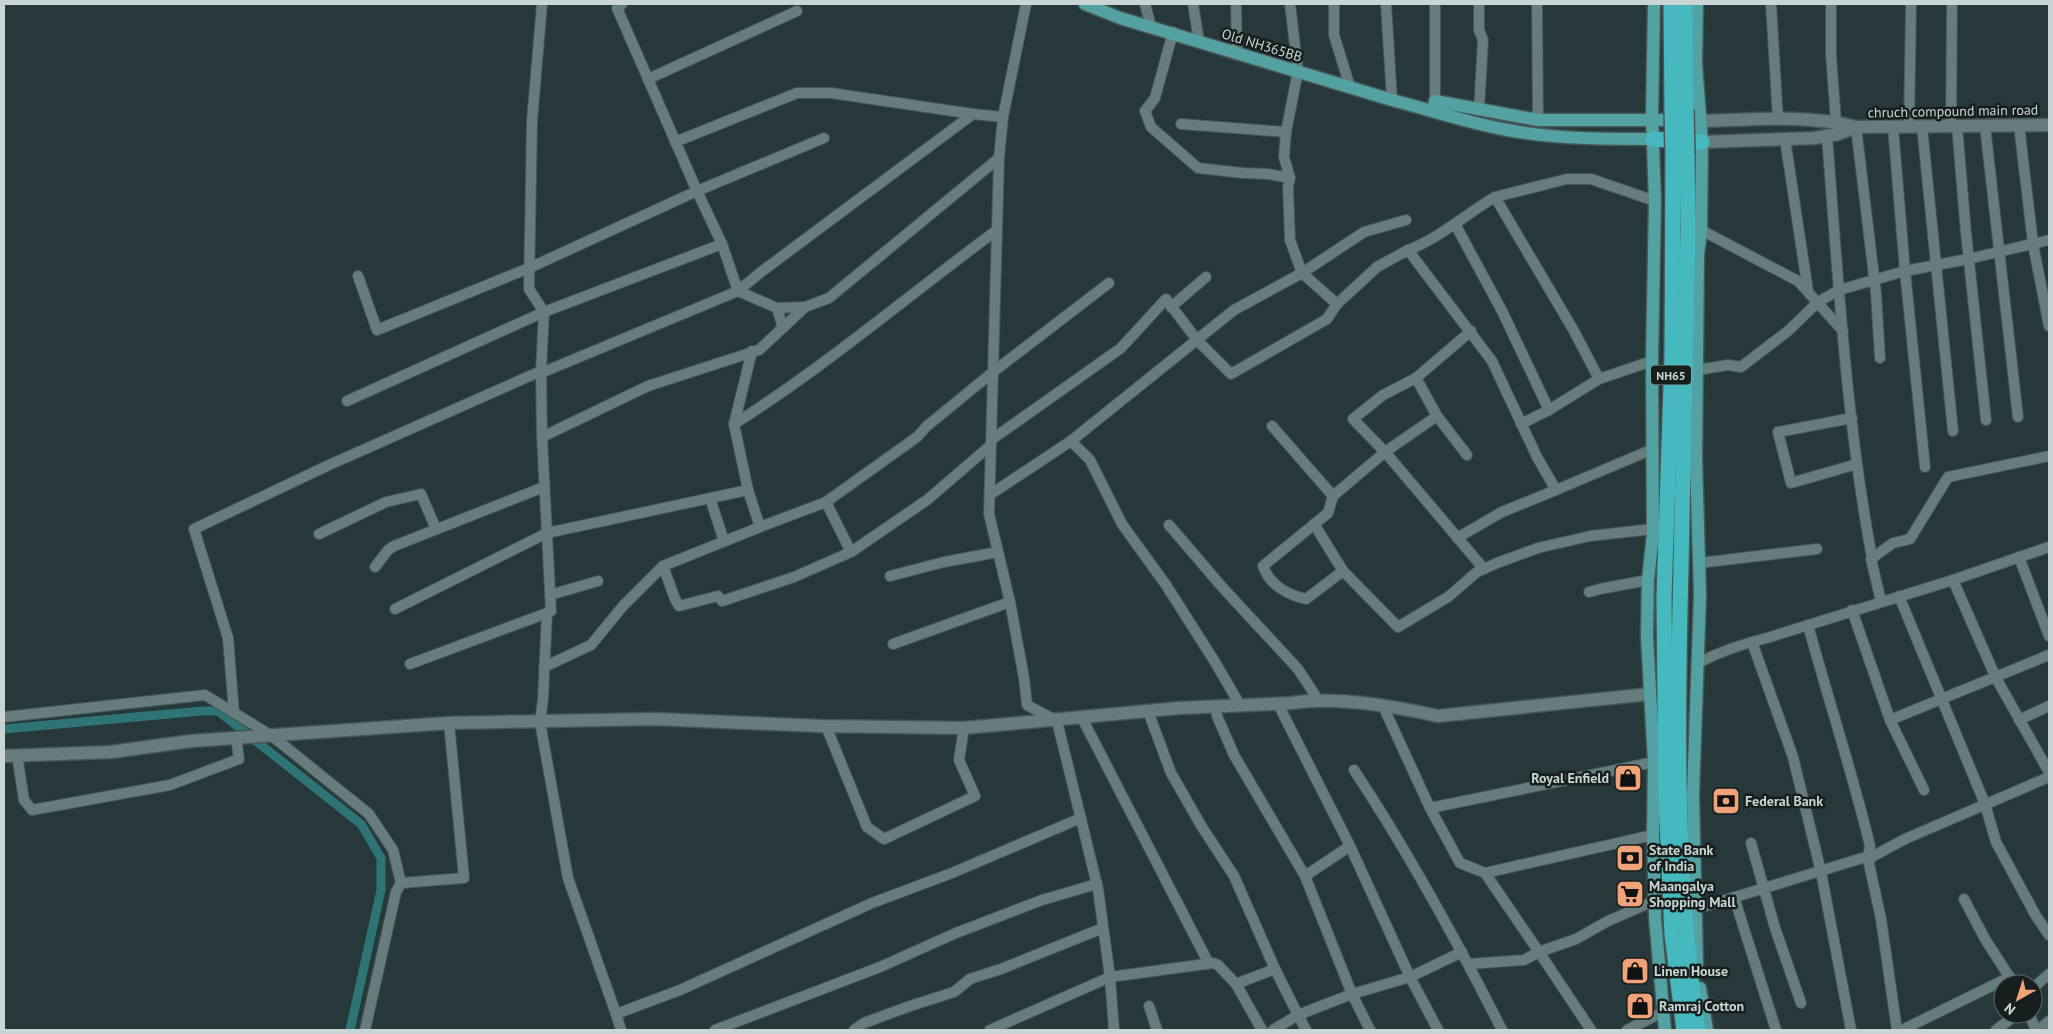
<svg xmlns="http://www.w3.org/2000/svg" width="2053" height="1034" viewBox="0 0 2053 1034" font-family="'PT Sans',sans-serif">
<rect width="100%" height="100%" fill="#263839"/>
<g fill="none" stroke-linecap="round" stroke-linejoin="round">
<polyline stroke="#2e7376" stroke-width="9" points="4,729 202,711 218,711 361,824 381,858 381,890 350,1030"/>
<defs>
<g id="street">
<polyline points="542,4 532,121 529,289 544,312 541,371 542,437 551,611 547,613 543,699 540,722 568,878 616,1014"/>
<polyline points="622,4 617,8 697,191 824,138"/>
<polyline points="1026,4 1003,117 999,158 989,514 1010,602 1024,678 1027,705 1057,721 1098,889 1110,977 1114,1030"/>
<polyline points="1145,4 1151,27"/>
<polyline points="1193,4 1199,41"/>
<polyline points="1236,4 1237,52"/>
<polyline points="1290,4 1298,71 1286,132 1284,157 1290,178 1288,187 1290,240 1302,273 1337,304"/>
<polyline points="1334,4 1334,35 1350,87"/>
<polyline points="1386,4 1392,100"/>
<polyline points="1435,4 1435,101"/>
<polyline points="1479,4 1479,30 1483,40 1479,110"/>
<polyline points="1537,4 1538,120"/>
<polyline points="1771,4 1778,120"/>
<polyline points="1831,4 1831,55 1836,122"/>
<polyline points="1173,32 1155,98 1145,111 1151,127 1198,168 1243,173 1268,174 1290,178"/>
<polyline points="648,79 797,11"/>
<polyline points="1181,124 1286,132"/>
<polyline points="2019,125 2033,244 2049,326"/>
<polyline points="1951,126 1952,4"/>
<polyline points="1957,126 1966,233 1986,420"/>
<polyline points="1985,126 2018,417"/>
<polyline points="1856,127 1876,293 1880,358"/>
<polyline points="1893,127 1905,271 1925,467"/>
<polyline points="1909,127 1911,4"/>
<polyline points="1922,127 1953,431"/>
<path d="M 1827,136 C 1838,277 1846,419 1872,558"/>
<polyline points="1785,139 1808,291"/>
<polyline points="675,142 797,93 831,93 973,114"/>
<path d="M 1495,197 C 1466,214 1440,238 1408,250 L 1492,361 L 1537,457 L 1556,490 L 1653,449"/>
<polyline points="1455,224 1502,311 1549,410"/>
<polyline points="1701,230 1798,281 1843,331"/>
<polyline points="358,276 377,330 529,268 697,191 722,244"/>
<polyline points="805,307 777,308 738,291 761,272 973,114 1003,117"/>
<polyline points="1171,307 1206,277"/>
<polyline points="777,308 783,328"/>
<polyline points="1471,331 1416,378 1383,395 1353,419 1385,452 1484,569"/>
<path d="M 752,351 L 734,424 C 826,366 909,295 997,230"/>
<polyline points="1652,361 1599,379 1574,331 1495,197 1567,179 1591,179 1655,201"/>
<polyline points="1697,370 1728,365 1741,367 1788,331 1818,302 1839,290 1905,271 1968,259 2049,240"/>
<polyline points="1416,378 1437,416 1467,455"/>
<polyline points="347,401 544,312 722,244 738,291 541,373"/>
<polyline points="1852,418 1778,432 1791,483 1857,464"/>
<polyline points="734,424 748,490 760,527 826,502 917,437 927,426 993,372 1109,283"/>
<polyline points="1521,424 1549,410 1599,379"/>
<path d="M 1272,426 L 1333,496 L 1328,513 L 1263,566 C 1269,584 1287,595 1306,599 L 1343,571 L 1398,627 L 1448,597 L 1477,572 L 1497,563 L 1538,548 L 1590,536 L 1653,529"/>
<polyline points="542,437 648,386 759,350 805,307 829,298 999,158"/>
<polyline points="991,440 1121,348 1166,299 1197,340 1231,374 1327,319 1337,304 1377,267 1408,250"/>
<polyline points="1071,441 1090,460 1122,524 1166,585 1215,662 1240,705"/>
<polyline points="991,494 1071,441 1234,310 1302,273 1364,232 1406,220"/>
<polyline points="1333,496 1385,452 1437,416"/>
<polyline points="710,498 724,541"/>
<polyline points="826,502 851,552 927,500 991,445"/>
<polyline points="1314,524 1343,571"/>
<polyline points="1169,525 1223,588 1298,669 1319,701"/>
<polyline points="760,527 663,566 675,599 679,606 718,596 722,601 794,577 851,552"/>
<polyline points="319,534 386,502 421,494 436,529"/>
<polyline points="1457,538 1502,512 1556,490"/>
<polyline points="2019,557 2049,636"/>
<polyline points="1699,563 1817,549"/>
<polyline points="375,567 388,550 394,546 544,487"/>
<polyline points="890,576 944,562 998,552"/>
<polyline points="1953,580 1996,678 2049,772"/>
<polyline points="1589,592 1600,589 1648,580"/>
<polyline points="550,595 598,581"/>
<polyline points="1899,596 1985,804 1996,842 2036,916 2049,935"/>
<polyline points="1881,601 1871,559 1893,543 1910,539 1948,477 2049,456"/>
<polyline points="395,609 547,533 748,490"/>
<polyline points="1852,610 1890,720 2049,655"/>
<path d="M 1808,625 C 1828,699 1852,771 1870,846 L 1868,859 L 1881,919 L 1897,1030"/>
<polyline points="1752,642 1793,757 1821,872 1851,1030"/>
<polyline points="893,644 1010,602"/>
<path d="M 1698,663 C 1721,651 1742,644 1767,638 L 1953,580 L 2049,547"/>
<polyline points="410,664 547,613"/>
<polyline points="544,667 591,645 623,606 663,566"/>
<polyline points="1278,704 1350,846 1305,876 1352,994 1410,977 1462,952"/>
<polyline points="1216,706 1217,716 1234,755 1305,876"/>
<polyline points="1383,706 1430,808 1654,762"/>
<polyline points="1148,711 1171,773 1202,827 1234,876 1275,969 1298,1015 1352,994 1370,1030"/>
<polyline points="234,713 228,638 194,529 329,465 541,371"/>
<polyline points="4,717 205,695 272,736 369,814 393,850 401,883"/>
<polyline points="1082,718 1208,962"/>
<polyline points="1890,720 1924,790"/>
<polyline points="2019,720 2049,706"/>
<polyline points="826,726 867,827 884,839 975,796 959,760 964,728"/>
<polyline points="17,755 24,800 32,810 170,785 239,759 236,738"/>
<path d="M 1354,770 C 1409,853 1457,941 1502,1030"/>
<polyline points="1430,808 1460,863 1485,873 1653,835"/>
<polyline points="1751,843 1775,928 1801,1003"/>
<polyline points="1350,846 1410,977 1438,1030"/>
<polyline points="1868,859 1905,839 2049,777"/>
<polyline points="1485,873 1539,952 1576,939 1608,921 1654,901"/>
<polyline points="1734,897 1776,1030"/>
<polyline points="1964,899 1985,939 2014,984"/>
<polyline points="1696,909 1869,856"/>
<polyline points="1469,964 1524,960 1539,952 1591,1030"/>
<polyline points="1236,984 1262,1030"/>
<polyline points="2033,988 2049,974"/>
<polyline points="1149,1006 1157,1030"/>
<polyline points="2029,1014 2036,1030"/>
<polyline points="365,1030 396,892 401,883 464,878 449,723"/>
<polyline points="621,1030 616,1014 680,990 872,903 952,873 1081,818"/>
<polyline points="715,1030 880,967 956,933 1042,900 1097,884"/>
<polyline points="854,1030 864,1023 910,1006 954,992 970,979 1001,969 1103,928"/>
<polyline points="990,1030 1110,977 1213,963 1218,965 1236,984 1275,969"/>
<polyline points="1273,1030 1298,1015 1306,1030"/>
<polyline points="1627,1030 1663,1012"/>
<polyline points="1902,1030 2010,977"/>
<polyline points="1996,1030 2017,1014"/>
<polyline points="2038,1030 2049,1021"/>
</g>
<g id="secondary">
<path d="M 1700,121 C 1750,120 1809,114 1856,127"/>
<polyline points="1702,142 1815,138 1838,134 1856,127 2049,125"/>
<path d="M 4,756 L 111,752 L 191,741 L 449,723 L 655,719 L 820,726 L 964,728 L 1179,708 L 1292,703 C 1337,696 1393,706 1438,716 L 1650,694"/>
</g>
<g id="primary">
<path d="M 1085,4 L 1120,18 L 1392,100 C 1431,110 1468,123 1508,130 C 1555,139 1605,139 1653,139"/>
<polyline points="1654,4 1652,118 1655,201 1652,361 1653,534 1648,580 1647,636 1654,762 1653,835 1655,918 1665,1030"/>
<polyline points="1433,110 1435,101 1538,120 1681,120"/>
<polyline points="1697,965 1693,795 1700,595 1696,460 1698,255 1701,230 1702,142 1696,64 1697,4"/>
<polyline points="1700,988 1707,1030"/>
</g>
<g id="highway">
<polyline points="1671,4 1672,110"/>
<polyline points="1685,4 1686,110"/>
<polyline points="1653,139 1702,142"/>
<polyline points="1673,154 1672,356 1664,597 1666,798 1672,934 1684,1030"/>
<path d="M 1687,154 L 1688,229 C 1686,342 1684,455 1681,568 C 1677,721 1675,878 1698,1030"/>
</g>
</defs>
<use href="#street" stroke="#455656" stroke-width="12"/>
<use href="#secondary" stroke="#455656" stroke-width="15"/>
<use href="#primary" stroke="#455656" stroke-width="15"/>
<use href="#highway" stroke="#455656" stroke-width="18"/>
<use href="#street" stroke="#677c7c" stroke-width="10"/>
<use href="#secondary" stroke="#677c7c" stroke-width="12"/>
<use href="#primary" stroke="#53a1a3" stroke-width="12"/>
<use href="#highway" stroke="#45b9bd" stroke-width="15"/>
<defs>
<g id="highway-bridge">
<polyline points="1672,110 1673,154"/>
<polyline points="1686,110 1687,154"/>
</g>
</defs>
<use href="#highway-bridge" stroke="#455656" stroke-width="18" stroke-linecap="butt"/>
<use href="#highway-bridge" stroke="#45b9bd" stroke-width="15"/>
</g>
<defs>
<symbol id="shop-square" viewBox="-11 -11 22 22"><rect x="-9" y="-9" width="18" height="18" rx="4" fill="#f0a279" stroke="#161e1e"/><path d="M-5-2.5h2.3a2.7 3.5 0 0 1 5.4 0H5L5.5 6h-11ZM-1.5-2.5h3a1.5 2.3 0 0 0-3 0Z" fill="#111"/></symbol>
<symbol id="bank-square" viewBox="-11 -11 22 22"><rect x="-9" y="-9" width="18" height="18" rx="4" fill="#f0a279" stroke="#161e1e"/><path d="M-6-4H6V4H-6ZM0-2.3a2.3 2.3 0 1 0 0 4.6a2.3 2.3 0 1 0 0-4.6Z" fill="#111"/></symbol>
<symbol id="supermarket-square" viewBox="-11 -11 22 22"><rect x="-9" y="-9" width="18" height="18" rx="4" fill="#f0a279" stroke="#161e1e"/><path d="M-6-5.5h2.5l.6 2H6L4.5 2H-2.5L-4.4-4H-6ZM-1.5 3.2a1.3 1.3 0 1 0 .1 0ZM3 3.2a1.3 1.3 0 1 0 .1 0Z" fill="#111"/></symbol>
</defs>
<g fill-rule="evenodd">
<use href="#shop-square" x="1612" y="762" width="32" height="32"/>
<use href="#bank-square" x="1710" y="785" width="32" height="32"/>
<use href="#bank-square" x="1614" y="842" width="32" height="32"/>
<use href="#supermarket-square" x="1614" y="878" width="32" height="32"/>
<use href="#shop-square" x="1619" y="955" width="32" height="32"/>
<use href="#shop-square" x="1624" y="990" width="32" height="32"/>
</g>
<g text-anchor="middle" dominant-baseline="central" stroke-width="5" stroke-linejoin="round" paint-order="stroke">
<rect fill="#161e1e" stroke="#939d9e" stroke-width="1" x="1651" y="365.5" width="40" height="19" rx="4"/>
<g font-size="12" font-weight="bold" fill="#c9d4d5">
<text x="1671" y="375">NH65</text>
</g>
<g font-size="14" fill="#c9d4d5" stroke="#161e1e">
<text transform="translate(1262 45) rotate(17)">Old NH365BB</text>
<text transform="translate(1953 111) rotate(-1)">chruch compound main road</text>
</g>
<g font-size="14" font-weight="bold" fill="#c9d4d5" stroke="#161e1e" text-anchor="start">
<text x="1609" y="778" text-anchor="end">Royal Enfield</text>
<text x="1745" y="801">Federal Bank</text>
<text x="1649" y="850">State Bank<tspan x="1649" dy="16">of India</tspan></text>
<text x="1649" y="886">Maangalya<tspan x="1649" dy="16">Shopping Mall</tspan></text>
<text x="1654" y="971">Linen House</text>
<text x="1659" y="1006">Ramraj Cotton</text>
</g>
</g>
<rect width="2053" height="1034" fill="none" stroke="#c9d4d5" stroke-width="10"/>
<g transform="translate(2018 999) rotate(219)"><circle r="24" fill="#161e1e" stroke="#5e6767"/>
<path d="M0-4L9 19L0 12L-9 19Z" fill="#f0a279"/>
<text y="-8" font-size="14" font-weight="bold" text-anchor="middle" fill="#c9d4d5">N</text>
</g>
</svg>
